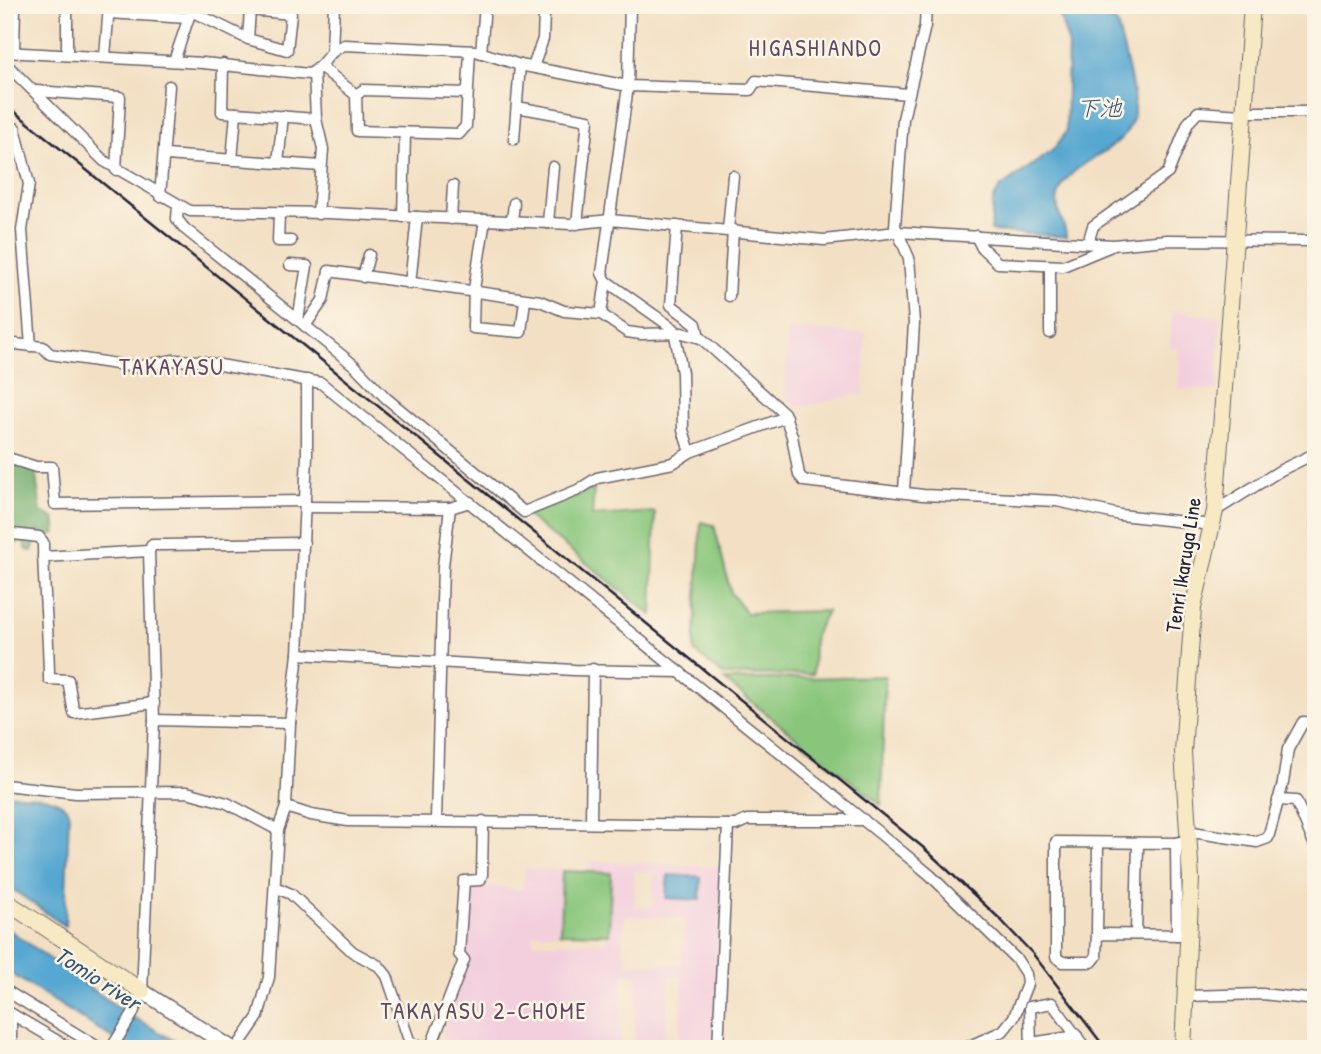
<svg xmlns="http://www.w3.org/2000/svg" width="1321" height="1054" viewBox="0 0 1321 1054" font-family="'Patrick Hand','Klee One',sans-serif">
<rect width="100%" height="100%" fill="#fcf5e5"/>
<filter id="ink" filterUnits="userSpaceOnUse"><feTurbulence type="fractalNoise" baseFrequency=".0143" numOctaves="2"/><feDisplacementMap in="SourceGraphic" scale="14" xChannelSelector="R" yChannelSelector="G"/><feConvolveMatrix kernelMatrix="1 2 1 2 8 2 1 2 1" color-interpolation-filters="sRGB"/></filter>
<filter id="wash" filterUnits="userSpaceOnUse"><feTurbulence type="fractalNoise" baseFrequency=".00686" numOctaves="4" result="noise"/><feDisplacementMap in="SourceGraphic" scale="28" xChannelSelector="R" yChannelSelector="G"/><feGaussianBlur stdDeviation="1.57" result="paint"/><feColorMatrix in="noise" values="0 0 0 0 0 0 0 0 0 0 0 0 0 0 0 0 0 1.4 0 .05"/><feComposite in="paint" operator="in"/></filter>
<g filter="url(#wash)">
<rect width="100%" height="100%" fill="#f3e0c4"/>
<g fill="#f3cfde" fill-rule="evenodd">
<polygon points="1172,312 1220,317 1217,390 1178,389 1179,349 1170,348"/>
<polygon points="788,329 866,333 864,393 796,408 785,395"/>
<path d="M 591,861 L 723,867 L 714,1049 L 679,1049 L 682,977 L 669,976 L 666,1049 L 634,1049 L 637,975 L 623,974 L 620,1049 L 438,1049 L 467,960 L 462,950 L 467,882 L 522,890 L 526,869 L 591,870 ZM 635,871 L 654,872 L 652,907 L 634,907 ZM 628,916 L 684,919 L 681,965 L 627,963 L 627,952 L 622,952 L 624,918 ZM 533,933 L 608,935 L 608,942 L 533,943 Z"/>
</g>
<g fill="#89c67c" stroke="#56745c" stroke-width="2">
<polygon points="594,489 592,516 655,512 652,615 526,515"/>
<polygon points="701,522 714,525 731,593 746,613 827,611 814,636 813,674 723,675 694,651"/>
<polygon points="885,676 881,805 724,680"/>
<polygon points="562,871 611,873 609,934 560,933"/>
</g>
<polygon fill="#6eab6c" stroke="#486654" stroke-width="2" points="5,463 35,468 41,512 54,518 56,533 47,536 39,530 32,551 27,550 23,540 11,547 11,559 5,562"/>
<g fill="#57a7d1" stroke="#3c6486" stroke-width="2">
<path d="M 1056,5 L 1102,5 L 1118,26 C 1123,52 1135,85 1134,111 C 1131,155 1068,156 1058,196 C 1054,212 1066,222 1066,237 L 991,231 L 993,200 L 999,189 L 1053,150 L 1066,132 L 1068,42 Z"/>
<path d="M 5,794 C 26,796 55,793 69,811 L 65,926 L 5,884 Z"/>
<polygon points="668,875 701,877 700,900 666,898"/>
<polygon points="5,927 126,1013 189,1049 130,1049 5,970"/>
</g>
</g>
<g filter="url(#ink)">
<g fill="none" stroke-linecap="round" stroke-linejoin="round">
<defs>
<g id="minor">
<polyline points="67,5 67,55"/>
<polyline points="630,5 628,86 602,273 606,281 674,329 682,373 683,430 690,452"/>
<polyline points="191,11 248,39 287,50 291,14 250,10 248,39"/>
<polyline points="109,13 187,18"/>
<polyline points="332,49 334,5"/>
<path d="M 5,52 L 203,63 L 309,74 C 324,69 325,52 344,45 L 476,51 L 520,65 L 628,86 L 750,90 L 756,81 L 908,94"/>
<polyline points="14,52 15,5"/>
<polyline points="481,53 485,5"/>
<polyline points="105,57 109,5"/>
<polyline points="174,61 190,14"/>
<polyline points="5,63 104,161 190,211 328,213 571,224 610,220 824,240 897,232 1113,245 1167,240 1316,241"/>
<polyline points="223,64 222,112 316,119"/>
<polyline points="320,66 356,95"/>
<polyline points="533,67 543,39 544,14"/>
<polyline points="314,72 316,119 323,149 318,214"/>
<polyline points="36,91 120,97 116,170"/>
<polyline points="467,93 363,90 356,95 357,131 459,134 466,126 470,51"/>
<polyline points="517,107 588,120 577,224"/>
<polyline points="1243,112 1316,112"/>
<polyline points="15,128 29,184 22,230 31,346"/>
<polyline points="514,139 520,65"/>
<polyline points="165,155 321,166"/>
<polyline points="232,160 236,113"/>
<polyline points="278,163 283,116"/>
<polyline points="160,196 169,86"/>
<polyline points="178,206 177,219 185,229 355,366 386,398 524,512 578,490 597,478 673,463 690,452 786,417"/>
<polyline points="279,215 278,241 291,241"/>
<polyline points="403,217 405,133"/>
<polyline points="451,219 453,186"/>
<polyline points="485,220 474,289 473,328 521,332 525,300"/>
<polyline points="512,221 514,203"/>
<polyline points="548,223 553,167"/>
<polyline points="677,226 671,305 696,324 699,337"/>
<polyline points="728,230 733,176"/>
<polyline points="976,236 982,248 998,263 1063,266 1109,247"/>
<polyline points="1088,243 1093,226 1168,173 1188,123 1198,112 1242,115"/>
<polyline points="290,265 307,266 298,320"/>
<polyline points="363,277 369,255"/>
<polyline points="410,284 417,217"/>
<polyline points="729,296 733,230"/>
<polyline points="601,314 606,281"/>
<polyline points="305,326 323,300 329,271 540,301 564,311 601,314 627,332 641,334 682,333 701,338 784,413 792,436 799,475 804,481 923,495 1057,501 1120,515 1213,525"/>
<polyline points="1050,333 1050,266"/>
<polyline points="5,343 43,347 50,354 137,367 174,360 198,361 321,383 878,832 930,875 1017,960 1026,974 1027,984 1014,1017 1003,1031 963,1049"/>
<polyline points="5,457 36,467 52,467 55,504 305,501"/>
<polyline points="904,491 914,323 909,258 895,226 903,119 925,26 926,5"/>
<polyline points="305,507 450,508 470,502"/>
<polyline points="1215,511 1281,470 1316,453"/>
<path d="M 5,533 L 39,537 L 43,542 C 43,588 49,633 49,679 L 68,680 L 74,713 L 154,703"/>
<polyline points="43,557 149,551 152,545 164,545 304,543"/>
<polyline points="298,654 574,670 680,672"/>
<polyline points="154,720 290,723"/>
<polyline points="5,785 76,793 187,792 227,803 278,830"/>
<polyline points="1278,800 1296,801 1316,848"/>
<polyline points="286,807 311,815 348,821 736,825 747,820 864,820"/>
<polyline points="436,820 443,566 450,508"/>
<polyline points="591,823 593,669"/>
<polyline points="1186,831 1257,842 1268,838 1283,783 1288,749 1303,722 1316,723"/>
<polyline points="1187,840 1176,843 1056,842 1056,957 1062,962 1092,962 1096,957 1097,934 1190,935"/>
<polyline points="1176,843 1177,935"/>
<polyline points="275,887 291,894 353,952 379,966 387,976 410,1043 430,1047"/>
<polyline points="1097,934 1098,843"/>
<polyline points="1136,934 1138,843"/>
<polyline points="5,990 101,1049"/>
<polyline points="1186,996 1262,994 1316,1000"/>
<polyline points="5,1010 71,1049"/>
<polyline points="1031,1043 1077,1036"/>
<polyline points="11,1049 11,1014"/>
<polyline points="111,1049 132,1015 142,991 154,720 149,551"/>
<polyline points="236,1049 258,1017 269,977 278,830 286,807 290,723 298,654 307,455 307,380"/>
<polyline points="430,1049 464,960 459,954 464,881 480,880 482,875 483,821"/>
<polyline points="718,1049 728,825"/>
<polyline points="1031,1049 1030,1007 1052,1003 1086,1049"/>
</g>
<polyline id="tertiary" points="142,991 233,1049"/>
<g id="secondary">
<polyline points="5,901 142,991"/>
<polyline points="1183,1049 1191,879 1183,752 1193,608 1215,511 1252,5"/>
</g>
</defs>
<use href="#minor" stroke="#6b646b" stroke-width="13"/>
<use href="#tertiary" stroke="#6b646b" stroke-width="17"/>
<use href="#secondary" stroke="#6b646b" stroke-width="18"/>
<use href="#minor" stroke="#fff" stroke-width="10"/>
<use href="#tertiary" stroke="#fff" stroke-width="14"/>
<use href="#secondary" stroke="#f6e9c3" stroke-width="16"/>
<polyline stroke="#22223b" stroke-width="2.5" points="5,104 925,849 1000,919 1033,954 1106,1049"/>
</g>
</g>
<g text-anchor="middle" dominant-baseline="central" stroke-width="5" stroke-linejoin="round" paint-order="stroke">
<g font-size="21" fill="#22223b" stroke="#fcf5e5">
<text transform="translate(1183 565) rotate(-81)">Tenri Ikaruga Line</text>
</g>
<g font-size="23" letter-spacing="2" fill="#614865" stroke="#fcf5e5">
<text x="816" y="47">HIGASHIANDO</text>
<text x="172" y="366">TAKAYASU</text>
<text x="484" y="1010">TAKAYASU 2-CHOME</text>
</g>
<g font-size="23" font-style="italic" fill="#375777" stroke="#fcf5e5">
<text x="1099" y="107">下池</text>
<text transform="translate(98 978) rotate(33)">Tomio river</text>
</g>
</g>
<rect width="1321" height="1054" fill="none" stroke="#fcf5e5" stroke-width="28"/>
</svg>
